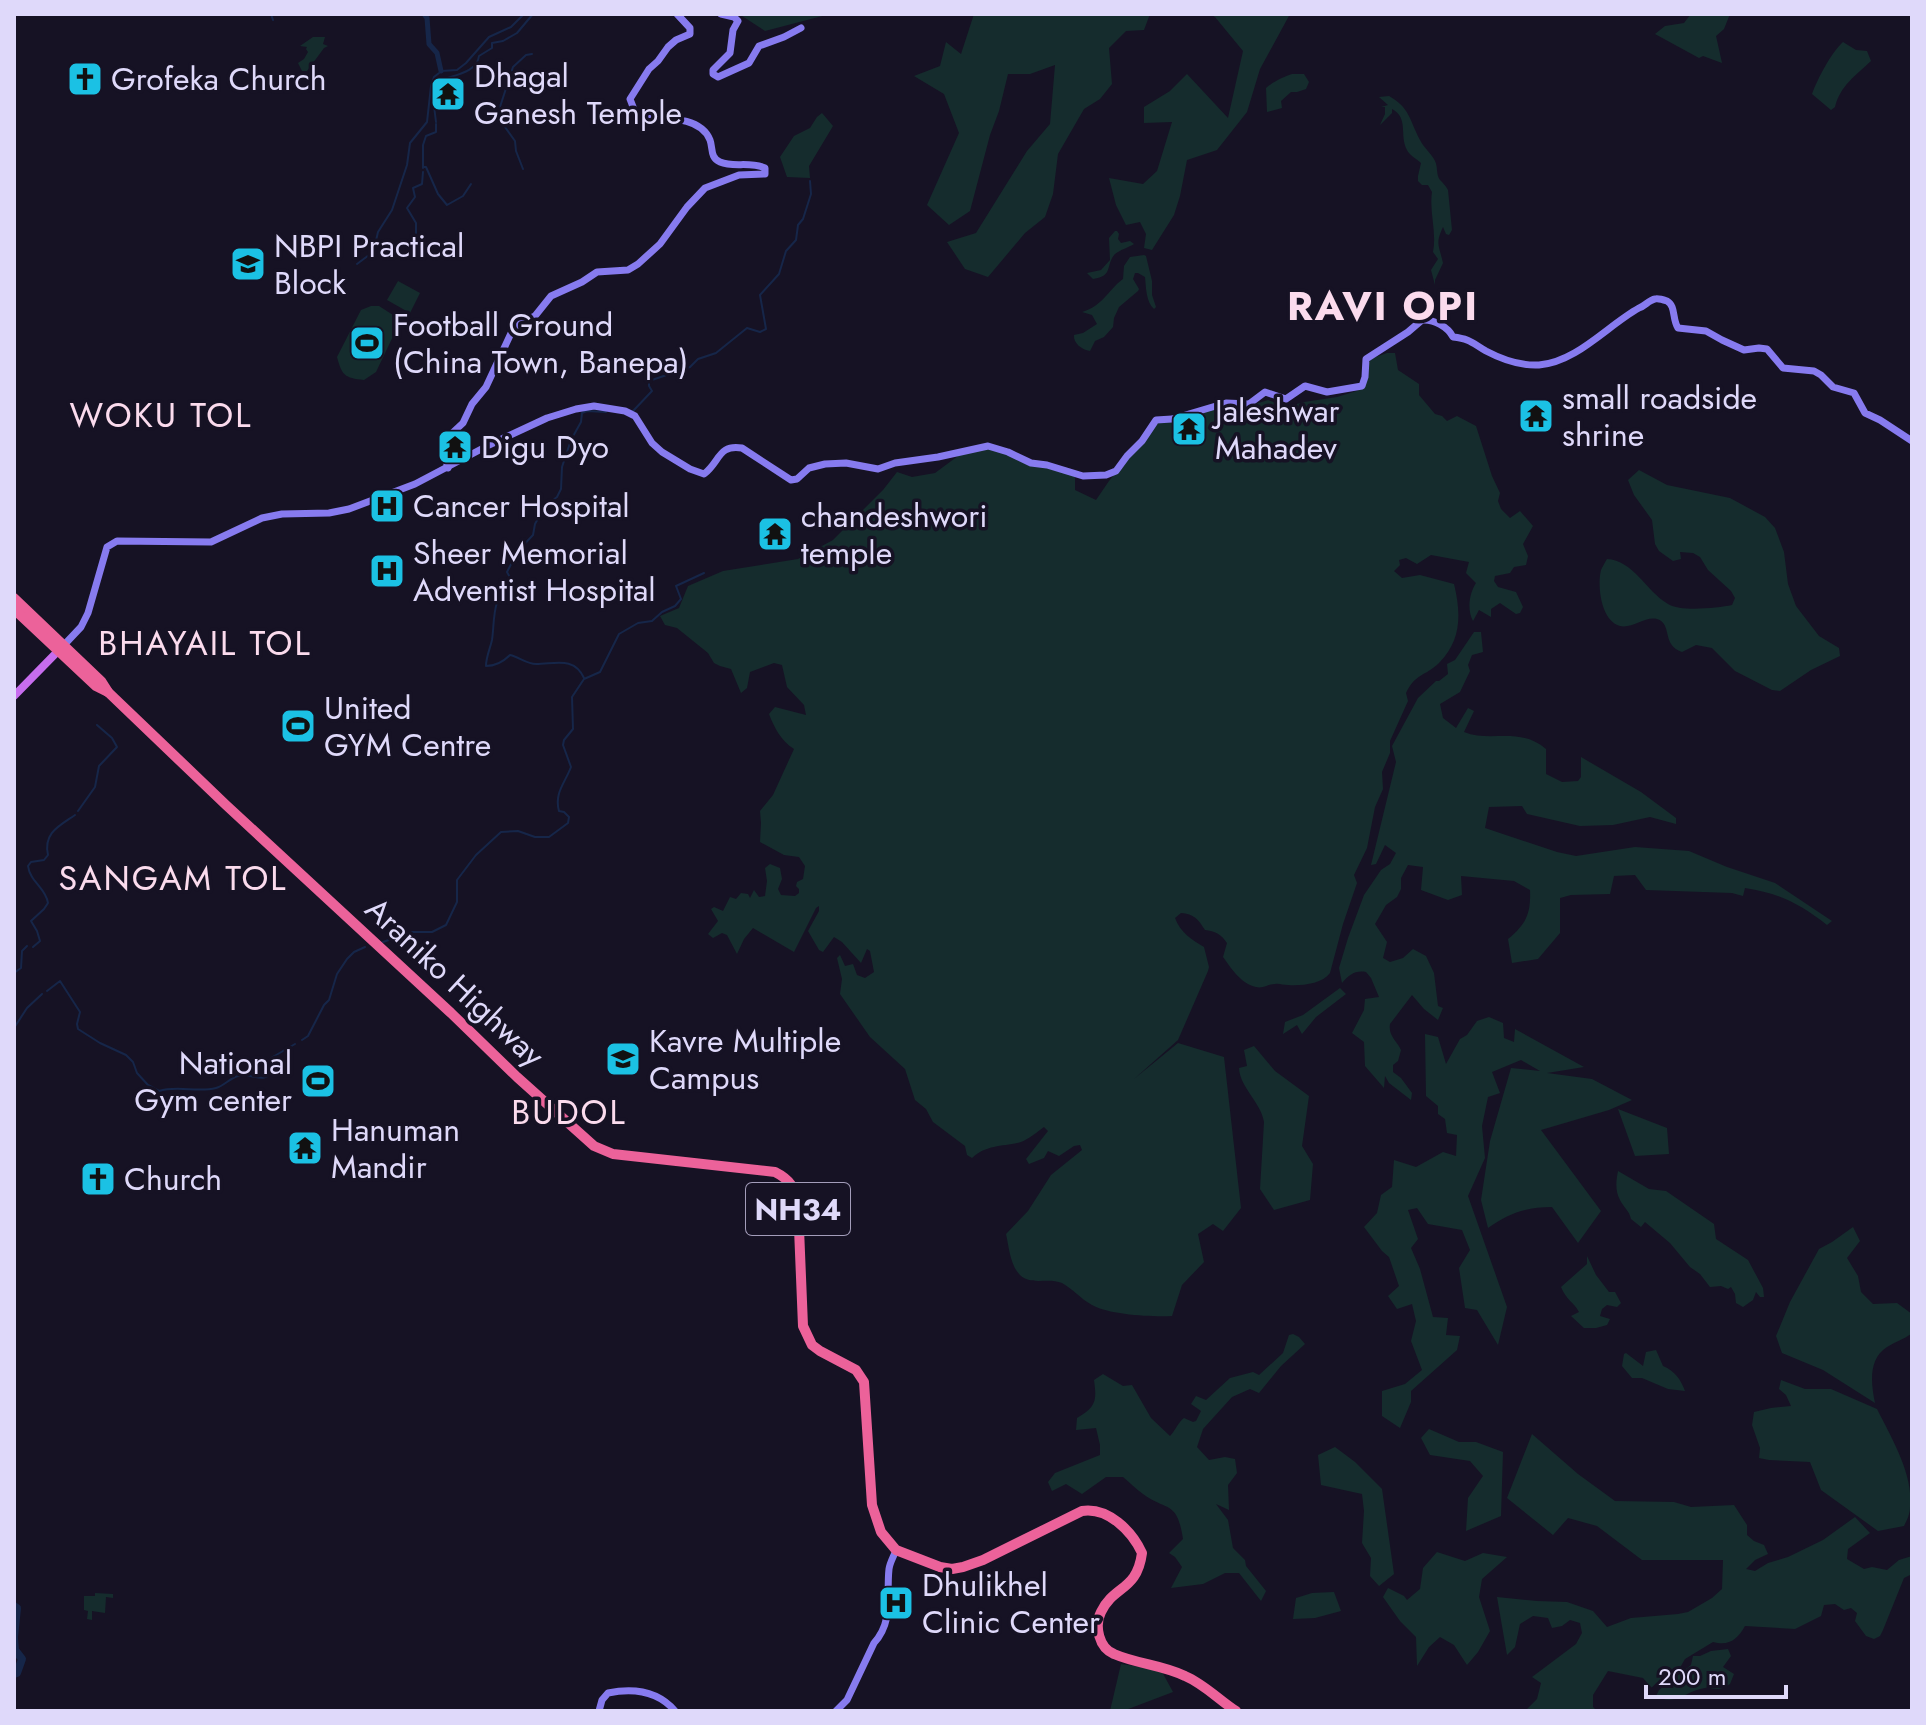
<svg xmlns="http://www.w3.org/2000/svg" width="1926" height="1725" viewBox="0 0 1926 1725" font-family="Jost,sans-serif">
<rect width="100%" height="100%" fill="#161224"/>
<g fill="#152c2d">
<polygon points="739,14 830,14 765,31"/>
<polygon points="974,14 1150,14 1144,30 1126,31 1109,48 1112,84 1100,99 1084,109 1058,154 1053,194 1045,217 1025,233 988,277 965,269 947,242 976,233 1027,151 1050,124 1055,65 1030,74 1008,74 999,111 990,135 970,211 949,225 927,205 959,133 944,94 914,76 940,66 946,42 961,54"/>
<polygon points="1210,14 1290,14 1260,69 1247,112 1217,150 1187,160 1180,196 1174,215 1152,250 1144,248 1146,234 1140,222 1126,225 1116,205 1109,178 1143,184 1157,171 1172,122 1144,123 1144,107 1170,91 1187,74 1228,118 1243,51 1215,17"/>
<polygon points="1691,14 1730,14 1724,29 1716,36 1722,63 1703,56 1699,58 1655,34 1665,26 1684,23"/>
<polygon points="313,37 325,37 323,44 328,46 324,48 307,71 302,71 298,63 304,59 308,52 306,49 307,47 300,46"/>
<path d="M 1843,42 L 1856,50 L 1867,51 L 1871,61 C 1856,75 1840,86 1835,107 L 1831,110 L 1812,94 C 1818,78 1831,53 1843,42 Z"/>
<path d="M 1292,74 L 1304,74 L 1309,82 L 1306,89 L 1297,92 L 1291,92 L 1281,101 L 1282,108 L 1267,112 L 1266,88 C 1271,83 1285,76 1292,74 Z"/>
<path d="M 1389,96 C 1410,108 1409,119 1420,140 C 1424,148 1432,154 1435,161 C 1438,167 1436,175 1440,180 C 1443,183 1446,186 1448,190 L 1452,230 L 1449,235 L 1446,234 L 1443,227 C 1435,244 1439,245 1443,263 L 1435,280 L 1435,285 L 1431,270 L 1438,259 L 1433,252 C 1437,232 1429,212 1432,192 L 1428,185 L 1422,185 L 1418,181 L 1418,176 L 1421,163 C 1417,159 1409,155 1407,150 C 1399,135 1409,118 1392,109 L 1392,113 L 1380,125 L 1385,114 L 1385,107 L 1381,107 L 1388,105 L 1379,97 Z"/>
<polygon points="822,113 833,126 809,166 810,178 787,177 780,157 794,136 810,128 817,117"/>
<path d="M 1115,231 L 1117,231 L 1119,234 L 1118,239 L 1121,243 L 1130,241 L 1134,244 C 1129,247 1120,250 1115,254 C 1105,265 1114,276 1093,279 L 1087,273 L 1101,270 L 1110,260 L 1109,238 Z"/>
<path d="M 1144,255 L 1146,256 L 1152,281 L 1152,295 L 1156,307 L 1154,309 C 1146,302 1146,287 1145,277 L 1138,273 L 1135,273 L 1133,279 L 1139,289 L 1138,291 L 1119,307 L 1114,318 L 1113,327 L 1104,337 L 1095,341 L 1090,351 C 1082,350 1073,343 1074,335 L 1083,333 L 1097,324 L 1092,315 L 1082,312 C 1103,306 1107,291 1123,279 L 1124,266 L 1130,257 Z"/>
<polygon points="398,281 420,293 410,313 387,300"/>
<path d="M 371,306 L 379,306 L 393,315 L 397,328 L 376,372 L 364,380 C 344,378 342,375 337,357 L 361,310 Z"/>
<path d="M 1387,353 L 1395,353 L 1398,370 L 1419,384 L 1419,395 L 1435,414 L 1442,416 L 1447,421 L 1457,416 L 1476,426 L 1492,476 L 1500,493 L 1498,501 L 1501,509 L 1510,518 L 1520,511 L 1533,526 L 1523,544 L 1528,556 L 1526,565 L 1514,567 L 1510,573 L 1495,576 L 1494,581 L 1498,587 L 1516,592 L 1523,607 L 1520,613 L 1516,614 L 1500,603 L 1491,609 L 1491,617 L 1479,610 L 1473,621 C 1467,610 1469,594 1476,583 L 1466,573 L 1469,562 L 1431,555 L 1417,564 L 1406,558 L 1399,560 L 1400,565 L 1394,571 L 1402,578 L 1420,575 L 1454,584 C 1461,613 1462,640 1439,663 C 1424,677 1416,673 1406,693 L 1408,701 L 1390,741 L 1390,753 L 1382,772 L 1383,789 L 1375,807 L 1367,848 L 1354,875 L 1357,883 L 1343,924 L 1330,973 C 1322,984 1301,986 1288,985 C 1283,985 1279,983 1275,984 C 1268,984 1263,989 1256,987 C 1241,984 1231,968 1223,957 L 1227,943 C 1221,934 1215,931 1205,930 C 1198,919 1194,914 1181,913 L 1175,918 C 1180,932 1192,940 1204,947 L 1209,967 L 1208,971 L 1178,1040 L 1134,1079 L 1178,1043 L 1224,1057 L 1241,1208 L 1223,1231 L 1213,1224 L 1198,1234 L 1204,1262 L 1182,1285 L 1172,1316 C 1152,1317 1110,1315 1092,1305 C 1081,1299 1073,1289 1062,1283 C 1048,1277 1031,1286 1020,1275 C 1010,1265 1009,1247 1006,1234 L 1028,1211 L 1051,1175 L 1082,1150 L 1080,1145 L 1074,1146 L 1059,1156 L 1048,1151 L 1044,1158 L 1029,1164 L 1026,1159 L 1048,1131 L 1044,1127 C 1037,1132 1029,1139 1021,1142 C 1003,1147 987,1144 972,1158 L 967,1155 L 965,1146 L 933,1122 L 926,1109 L 915,1100 L 905,1069 L 870,1037 L 840,994 L 842,979 L 837,958 L 840,955 L 845,966 L 853,964 L 857,975 L 865,978 L 874,972 L 870,951 L 867,949 L 861,963 L 842,942 L 834,937 L 823,952 L 819,950 L 808,931 L 819,911 L 819,906 L 816,908 L 794,952 L 753,928 L 744,939 L 737,954 L 727,935 L 722,933 L 713,938 L 708,934 L 718,921 L 711,909 L 714,907 L 723,911 L 730,897 L 736,899 L 741,893 L 748,894 L 750,898 L 754,890 L 759,897 L 765,896 L 767,881 L 765,868 L 770,864 L 780,868 L 782,879 L 778,889 L 781,895 L 795,896 L 799,893 L 799,889 L 796,886 L 797,882 L 803,879 L 805,866 L 799,857 L 784,855 L 760,842 L 761,823 L 760,811 L 773,795 L 794,749 C 781,741 774,727 769,714 L 775,707 L 806,715 L 804,705 L 787,687 L 782,665 L 774,663 L 750,672 L 747,688 L 741,693 L 731,669 L 720,666 L 714,663 L 708,653 L 677,628 L 665,625 L 660,616 L 679,608 L 688,586 L 723,571 L 798,559 L 833,540 L 883,490 L 897,472 L 912,477 L 935,473 L 962,453 L 991,448 L 1075,475 L 1075,490 L 1096,500 L 1109,481 L 1157,422 L 1218,406 L 1249,406 L 1268,400 L 1286,407 L 1304,402 L 1337,397 L 1363,389 L 1370,359 Z"/>
<path d="M 1639,470 L 1667,485 L 1730,498 L 1765,517 L 1775,528 L 1784,552 L 1788,584 L 1796,606 L 1819,636 L 1839,648 L 1840,656 L 1811,670 L 1780,691 L 1772,690 L 1735,671 L 1712,648 L 1696,645 L 1682,652 C 1661,645 1673,624 1657,619 C 1645,616 1632,629 1620,626 C 1601,621 1597,586 1601,570 C 1603,566 1605,562 1607,559 C 1633,560 1646,591 1668,604 C 1681,612 1717,608 1732,605 L 1735,598 L 1731,591 L 1708,570 L 1700,557 L 1693,553 L 1680,552 L 1681,559 L 1673,561 L 1659,551 L 1655,544 L 1652,520 L 1634,495 L 1628,480 Z"/>
<path d="M 1474,632 L 1481,632 L 1483,652 L 1472,655 L 1468,665 L 1470,671 L 1460,692 L 1440,704 L 1443,718 L 1456,728 L 1468,708 L 1474,711 L 1464,732 C 1491,743 1519,726 1546,749 L 1546,774 L 1562,782 L 1578,781 L 1581,777 L 1581,757 L 1641,792 L 1676,818 L 1676,824 L 1650,817 L 1613,825 L 1580,826 L 1527,814 L 1522,806 L 1489,807 L 1485,828 L 1557,852 L 1576,856 L 1635,847 L 1689,851 L 1727,867 L 1775,883 L 1832,921 L 1827,925 C 1800,904 1779,893 1745,888 L 1743,896 L 1732,893 L 1646,890 L 1635,875 L 1614,876 L 1610,894 L 1571,895 L 1560,898 L 1560,933 L 1538,959 L 1512,963 L 1508,939 C 1526,924 1531,914 1530,890 L 1514,881 L 1461,876 L 1462,895 L 1448,900 L 1421,890 L 1423,867 L 1408,865 L 1401,878 L 1401,889 L 1397,897 L 1386,905 L 1375,924 L 1387,942 L 1383,958 L 1390,962 L 1403,958 L 1413,949 L 1426,956 L 1434,973 L 1438,1006 L 1443,1008 L 1438,1020 L 1424,1009 L 1412,995 L 1390,1024 C 1388,1036 1397,1041 1401,1050 L 1398,1061 L 1393,1065 L 1393,1072 L 1401,1078 L 1412,1093 L 1411,1100 L 1389,1083 L 1385,1076 L 1384,1088 L 1365,1066 L 1364,1042 L 1352,1033 L 1364,1010 L 1365,999 L 1379,997 L 1371,978 L 1366,972 C 1355,970 1349,975 1342,983 L 1339,968 L 1348,938 L 1364,895 L 1381,870 L 1390,864 L 1396,853 L 1385,845 L 1376,864 L 1371,865 L 1396,762 L 1392,746 L 1418,698 L 1436,681 L 1439,681 L 1448,674 L 1447,664 L 1455,660 Z"/>
<polygon points="1340,988 1346,994 1316,1017 1302,1034 1297,1025 1283,1034 1285,1022 1303,1015"/>
<path d="M 1489,1017 L 1503,1023 L 1504,1038 L 1514,1042 L 1515,1029 L 1584,1067 L 1547,1073 L 1592,1079 L 1632,1100 L 1609,1110 L 1541,1130 L 1601,1211 L 1578,1243 L 1552,1207 C 1527,1207 1509,1213 1488,1228 L 1481,1200 L 1490,1141 L 1511,1068 L 1540,1071 L 1521,1060 L 1492,1072 L 1500,1093 L 1488,1097 L 1482,1126 L 1485,1158 L 1468,1196 L 1507,1307 L 1498,1345 L 1477,1310 L 1465,1308 L 1459,1268 L 1470,1250 L 1462,1230 L 1428,1224 L 1417,1208 L 1408,1210 L 1418,1239 L 1411,1248 L 1420,1269 L 1433,1317 L 1448,1318 L 1446,1335 L 1460,1336 L 1457,1350 L 1411,1391 L 1411,1402 L 1400,1428 L 1382,1416 L 1382,1391 L 1405,1384 L 1422,1370 L 1411,1341 L 1416,1321 L 1412,1304 L 1397,1309 L 1388,1296 L 1399,1286 L 1389,1257 L 1382,1251 L 1364,1227 L 1377,1213 L 1381,1195 L 1392,1187 L 1394,1160 L 1416,1167 L 1443,1152 L 1456,1156 L 1457,1135 L 1447,1133 L 1445,1119 L 1438,1114 L 1438,1106 L 1426,1096 L 1425,1034 L 1438,1037 L 1446,1064 L 1460,1039 L 1467,1035 L 1477,1021 Z"/>
<path d="M 1254,1046 L 1275,1071 L 1309,1096 L 1302,1146 L 1313,1164 L 1310,1200 L 1274,1210 L 1260,1189 L 1264,1122 C 1261,1102 1240,1088 1239,1068 L 1247,1066 L 1244,1050 Z"/>
<polygon points="1618,1109 1667,1128 1669,1154 1635,1156"/>
<path d="M 1618,1171 L 1649,1189 L 1666,1191 L 1714,1224 L 1716,1239 L 1748,1260 L 1763,1288 L 1764,1297 L 1760,1297 L 1756,1292 L 1753,1300 L 1743,1307 L 1736,1303 L 1735,1294 L 1731,1287 L 1728,1289 L 1721,1286 L 1710,1287 L 1700,1274 L 1690,1267 L 1670,1243 L 1645,1222 L 1641,1227 L 1631,1219 C 1629,1210 1624,1208 1620,1200 C 1615,1191 1616,1181 1618,1171 Z"/>
<path d="M 1853,1227 L 1860,1241 L 1847,1258 L 1858,1276 L 1861,1292 L 1873,1304 L 1897,1303 L 1912,1314 L 1911,1334 C 1904,1339 1895,1342 1887,1347 C 1868,1359 1871,1384 1875,1403 L 1823,1370 L 1782,1353 L 1776,1336 L 1790,1302 L 1819,1249 L 1832,1242 Z"/>
<path d="M 1587,1256 L 1596,1275 L 1609,1292 L 1615,1292 L 1621,1303 L 1617,1307 L 1607,1305 L 1602,1309 L 1600,1316 L 1610,1319 L 1607,1325 L 1596,1328 L 1584,1328 L 1571,1316 L 1579,1312 C 1573,1301 1567,1301 1561,1287 L 1587,1264 Z"/>
<path d="M 1293,1334 L 1299,1337 L 1305,1344 L 1281,1366 L 1259,1393 L 1250,1389 L 1232,1397 L 1203,1429 L 1197,1447 L 1209,1460 L 1225,1457 L 1235,1459 L 1237,1473 L 1228,1485 L 1229,1510 L 1216,1504 L 1228,1520 L 1233,1548 L 1245,1560 L 1246,1566 L 1266,1591 L 1261,1601 L 1239,1573 L 1225,1573 L 1203,1584 L 1171,1588 L 1182,1567 L 1175,1557 L 1169,1553 L 1183,1539 C 1177,1500 1168,1512 1143,1494 C 1136,1489 1129,1482 1123,1477 L 1106,1477 L 1082,1494 L 1066,1484 L 1052,1491 L 1048,1482 L 1055,1473 L 1100,1455 L 1100,1445 L 1096,1428 L 1076,1430 L 1077,1418 C 1096,1407 1097,1401 1094,1380 L 1103,1374 L 1123,1386 L 1132,1385 L 1151,1418 L 1170,1436 C 1175,1431 1179,1421 1184,1418 L 1193,1422 L 1196,1421 L 1201,1411 L 1191,1404 L 1196,1396 L 1206,1400 L 1230,1378 L 1253,1372 L 1259,1375 L 1283,1353 L 1289,1335 Z"/>
<path d="M 1656,1350 L 1663,1366 C 1675,1371 1681,1380 1685,1391 L 1668,1389 L 1642,1378 L 1632,1378 L 1622,1366 L 1624,1354 L 1626,1353 L 1643,1366 L 1646,1352 Z"/>
<path d="M 1781,1380 L 1805,1389 L 1831,1389 L 1877,1409 C 1891,1437 1914,1475 1910,1507 C 1910,1514 1907,1520 1904,1526 L 1878,1531 L 1821,1490 L 1810,1462 L 1769,1460 L 1759,1458 L 1760,1448 L 1752,1425 L 1754,1412 L 1771,1408 L 1791,1406 L 1786,1395 L 1779,1389 Z"/>
<polygon points="1429,1429 1459,1442 1476,1442 1503,1452 1501,1516 1466,1531 1468,1498 1483,1476 1470,1461 1430,1455 1421,1438"/>
<path d="M 1532,1434 L 1578,1474 L 1615,1501 L 1674,1502 L 1691,1507 L 1734,1505 L 1747,1525 L 1747,1535 L 1754,1541 L 1764,1545 L 1768,1554 L 1755,1560 L 1746,1569 L 1755,1571 L 1768,1563 L 1788,1557 L 1823,1540 L 1855,1517 L 1870,1533 L 1848,1549 L 1847,1559 L 1864,1569 L 1872,1567 L 1887,1570 L 1899,1560 L 1912,1556 L 1912,1574 L 1904,1578 L 1883,1630 L 1880,1636 L 1874,1639 L 1866,1636 L 1855,1621 L 1857,1613 L 1851,1608 L 1844,1610 L 1835,1604 L 1824,1605 L 1821,1616 L 1795,1629 L 1745,1626 C 1737,1640 1729,1646 1713,1642 L 1685,1659 L 1678,1671 L 1652,1688 L 1643,1678 L 1608,1671 L 1593,1695 L 1593,1707 L 1597,1711 L 1525,1711 L 1537,1699 L 1541,1683 L 1532,1677 L 1576,1644 L 1582,1633 L 1580,1623 L 1570,1620 L 1562,1626 L 1552,1628 L 1548,1618 L 1533,1616 L 1520,1624 L 1515,1647 L 1507,1655 L 1497,1597 L 1537,1601 L 1567,1602 L 1593,1611 L 1607,1627 L 1631,1618 L 1678,1614 L 1688,1612 L 1712,1598 L 1722,1589 L 1723,1560 L 1642,1560 L 1597,1526 L 1568,1518 L 1553,1535 L 1507,1498 Z"/>
<polygon points="1335,1447 1355,1462 1382,1489 1394,1574 1379,1586 1370,1576 1371,1558 1362,1543 1364,1511 1362,1494 1321,1485 1318,1455"/>
<polygon points="1437,1552 1465,1561 1483,1553 1507,1557 1482,1579 1479,1597 1490,1631 1478,1652 1467,1665 1454,1645 1440,1637 1429,1647 1417,1666 1416,1637 1400,1621 1383,1597 1388,1588 1404,1596 1407,1600 1420,1589 1423,1568"/>
<polygon points="1334,1592 1341,1611 1315,1618 1293,1619 1296,1598 1312,1593"/>
<polygon points="95,1593 113,1594 113,1598 106,1597 105,1613 92,1611 92,1620 87,1619 88,1611 84,1610 84,1596 95,1596"/>
<path d="M 1728,1649 L 1731,1656 L 1723,1667 L 1734,1674 L 1730,1684 C 1726,1686 1722,1689 1718,1689 C 1713,1689 1709,1687 1705,1688 C 1687,1690 1675,1707 1656,1696 L 1659,1690 L 1691,1665 L 1693,1656 L 1700,1656 L 1711,1651 Z"/>
<polygon points="1121,1664 1161,1670 1173,1692 1123,1711 1110,1711"/>
</g>
<g fill="none" stroke-linecap="round" stroke-linejoin="round">
<g stroke="#162649" stroke-width="2">
<polyline points="271,14 273,20"/>
<polyline points="441,71 457,70 466,63 489,37 511,27 524,14"/>
<path d="M 436,122 L 434,106 L 439,81 C 453,75 477,73 479,56 L 492,48 L 492,43 L 503,41 L 517,33 L 533,14"/>
<polyline points="423,167 426,167 438,194 447,205 463,196 471,184"/>
<polyline points="423,168 423,145 426,136 436,132 436,124"/>
<polyline points="523,169 516,151 515,141 497,116 513,67 526,55 532,54"/>
<polyline points="419,244 416,234 416,223 407,208 415,197 413,188 422,184 423,172"/>
<polyline points="357,264 369,255 374,249 378,232 392,210 407,165 410,143 427,122 431,86 434,77 439,73"/>
<polyline points="631,411 633,411 652,391 649,386 649,381 690,367 698,359 716,353 747,328 760,332 766,329 760,295 779,274 786,251 796,240 798,225 803,219 811,194 810,181"/>
<path d="M 584,678 C 574,656 555,664 536,664 C 527,664 519,657 510,655 C 504,661 495,666 486,666 C 486,657 490,649 492,640 C 495,621 491,595 512,586 L 513,583 L 507,572 L 518,551 L 533,535 L 535,524 L 545,506 L 557,497 L 561,489 L 562,467 L 571,440 L 581,422 L 582,413 L 587,411 L 606,412"/>
<polyline points="78,811 95,787 99,766 117,747 112,738 97,725"/>
<path d="M 383,942 L 412,932 L 432,932 L 446,925 L 457,902 L 457,880 L 476,855 L 501,832 L 518,831 L 535,837 L 549,837 L 568,823 L 569,817 L 564,812 L 559,811 C 554,793 565,783 571,767 L 563,745 L 564,740 L 573,729 L 572,697 L 584,679 L 600,672 L 619,634 L 638,623 L 652,621 L 662,612 L 675,606 L 681,599 L 676,586 L 704,573"/>
<path d="M 33,947 L 40,941 L 37,931 L 31,921 L 44,909 L 48,903 C 46,888 30,882 28,866 L 31,862 L 44,860 L 48,855 C 43,833 59,826 75,815"/>
<polyline points="14,973 21,968 22,951 27,946"/>
<path d="M 47,991 L 60,981 L 80,1012 L 77,1024 L 78,1029 L 100,1043 L 126,1055 L 133,1062 L 137,1073 L 148,1085 L 159,1091 C 178,1085 197,1093 216,1088 C 224,1086 230,1078 238,1076 C 252,1072 265,1086 272,1070 L 269,1062 L 271,1058 L 295,1044"/>
<polyline points="14,1028 27,1008 42,994"/>
<polyline points="302,1040 308,1036 324,1005 329,1000 337,974 347,959 354,952 365,947"/>
</g>
<polyline stroke="#162649" stroke-width="5" points="424,14 427,18 429,44 437,53 441,71"/>
<g stroke="#162649" stroke-width="8">
<polyline points="14,1606 17,1608 14,1637"/>
<polyline points="14,1638 15,1650 22,1659 17,1673 14,1674"/>
</g>
<g stroke="#877bef" stroke-width="7">
<polyline points="721,14 734,17 738,21 733,30 730,53 713,70 713,74 718,77 749,63 759,46 784,37 801,28"/>
<path d="M 448,468 L 445,457 L 453,448 L 448,437 L 463,423 L 472,404 L 486,387 L 513,329 L 521,323 L 535,316 L 551,296 L 582,282 L 597,272 L 628,270 L 638,264 L 660,244 L 687,207 L 705,188 L 739,175 L 765,174 L 765,168 C 749,161 734,168 720,162 C 710,158 713,148 710,140 C 700,115 662,119 640,117 L 635,112 L 630,99 L 649,69 L 658,61 L 668,47 L 676,40 L 690,34 L 690,28 L 677,14"/>
<path d="M 64,645 L 81,627 L 88,613 L 107,547 L 117,541 L 211,542 L 262,518 L 282,514 L 329,513 L 349,509 L 415,484 L 489,445 L 547,418 L 576,409 L 594,406 L 625,411 L 635,416 L 652,443 L 662,452 L 690,469 L 704,474 C 720,462 718,444 742,448 L 791,480 L 797,479 L 809,468 L 825,464 L 846,463 L 878,469 L 895,463 L 938,457 L 988,446 L 1008,452 L 1031,463 L 1047,465 L 1083,476 L 1106,475 L 1116,471 L 1127,456 L 1142,441 L 1156,420 L 1172,419 L 1226,403 L 1249,404 L 1265,392 L 1286,399 L 1305,386 L 1327,392 L 1362,386 L 1365,377 L 1366,359 L 1408,332 L 1422,320 C 1434,319 1448,327 1453,337 C 1471,339 1472,343 1486,351 C 1503,360 1520,366 1539,365 C 1577,362 1608,325 1639,308 C 1645,306 1649,300 1655,299 C 1658,298 1664,300 1667,301 C 1676,306 1672,319 1678,328 L 1706,331 L 1722,340 L 1744,350 L 1759,348 L 1767,349 L 1783,368 L 1814,371 L 1821,375 L 1833,387 L 1854,393 L 1865,413 L 1880,420 L 1912,441"/>
<path d="M 599,1711 L 602,1700 L 608,1693 C 633,1688 657,1690 675,1711"/>
<path d="M 836,1711 L 847,1700 L 874,1643 C 894,1621 886,1596 889,1569 C 890,1562 894,1556 896,1550"/>
</g>
<polyline stroke="#c76dee" stroke-width="8" points="14,696 61,648"/>
<g stroke="#ec629a" stroke-width="10">
<path d="M 14,598 L 101,681 L 108,692 L 226,805 L 451,1013 L 517,1077 L 594,1146 L 613,1154 L 775,1172 C 789,1179 796,1188 798,1204 L 803,1326 L 812,1345 L 820,1351 L 856,1370 L 864,1382 L 872,1505 L 881,1532 L 896,1550 L 940,1567 L 952,1569 L 963,1567 L 983,1560 L 1082,1511 C 1108,1507 1132,1531 1142,1553 C 1137,1591 1114,1585 1101,1612 C 1094,1626 1099,1648 1114,1654 C 1137,1664 1163,1665 1185,1676 C 1204,1684 1219,1700 1236,1711"/>
<polyline points="14,609 96,686 108,692"/>
</g>
</g>
<defs>
<symbol id="church-square" viewBox="-11 -11 22 22"><rect x="-9" y="-9" width="18" height="18" rx="4" fill="#1bc1e4" stroke="#161224"/><path d="M-1.2-6h2.4v3.5h3.3v2.4h-3.3V6h-2.4V-.1h-3.3v-2.4h3.3Z" fill="#111"/></symbol>
<symbol id="temple-square" viewBox="-11 -11 22 22"><rect x="-9" y="-9" width="18" height="18" rx="4" fill="#1bc1e4" stroke="#161224"/><path d="M0-6L5-2H3V0L6.5 2.5H4V6H1.5V3h-3V6H-4V2.5H-6.5L-3 0V-2H-5Z" fill="#111"/></symbol>
<symbol id="university-square" viewBox="-11 -11 22 22"><rect x="-9" y="-9" width="18" height="18" rx="4" fill="#1bc1e4" stroke="#161224"/><path d="M0-5L7-2L0 1L-7-2ZM-4 1L0 2.5L4 1V4Q0 6-4 4Z" fill="#111"/></symbol>
<symbol id="stadium-square" viewBox="-11 -11 22 22"><rect x="-9" y="-9" width="18" height="18" rx="4" fill="#1bc1e4" stroke="#161224"/><path d="M0-5a6.5 5 0 1 0 0 10a6.5 5 0 1 0 0-10ZM-3.5-1.8h7v3.6h-7Z" fill="#111"/></symbol>
<symbol id="hospital-square" viewBox="-11 -11 22 22"><rect x="-9" y="-9" width="18" height="18" rx="4" fill="#1bc1e4" stroke="#161224"/><path d="M-5-5h3v3.5h4V-5h3V5h-3V1.5h-4V5h-3Z" fill="#111"/></symbol>
</defs>
<g fill-rule="evenodd">
<use href="#church-square" x="65" y="59" width="40" height="40"/>
<use href="#temple-square" x="428" y="74" width="40" height="40"/>
<use href="#university-square" x="228" y="244" width="40" height="40"/>
<use href="#stadium-square" x="347" y="323" width="40" height="40"/>
<use href="#temple-square" x="1516" y="396" width="40" height="40"/>
<use href="#temple-square" x="1169" y="409" width="40" height="40"/>
<use href="#temple-square" x="435" y="427" width="40" height="40"/>
<use href="#hospital-square" x="367" y="486" width="40" height="40"/>
<use href="#temple-square" x="755" y="514" width="40" height="40"/>
<use href="#hospital-square" x="367" y="551" width="40" height="40"/>
<use href="#stadium-square" x="278" y="706" width="40" height="40"/>
<use href="#university-square" x="603" y="1039" width="40" height="40"/>
<use href="#stadium-square" x="298" y="1061" width="40" height="40"/>
<use href="#temple-square" x="285" y="1128" width="40" height="40"/>
<use href="#church-square" x="78" y="1159" width="40" height="40"/>
<use href="#hospital-square" x="876" y="1583" width="40" height="40"/>
</g>
<g text-anchor="middle" dominant-baseline="central" stroke-width="7" stroke-linejoin="round" paint-order="stroke">
<rect fill="#161224" stroke="#a39dba" stroke-width="2" x="746" y="1183" width="104" height="52" rx="6"/>
<g font-size="30" font-weight="bold" fill="#dfd9fa">
<text x="798" y="1209">NH34</text>
</g>
<g font-size="32" fill="#dfd9fa" stroke="#161224" text-anchor="start">
<text x="474" y="76">Dhagal<tspan x="474" dy="37">Ganesh Temple</tspan></text>
<text x="111" y="79">Grofeka Church</text>
<text x="274" y="246">NBPI Practical<tspan x="274" dy="37">Block</tspan></text>
<text x="393" y="325">Football Ground<tspan x="393" dy="37">(China Town, Banepa)</tspan></text>
<text x="1562" y="398">small roadside<tspan x="1562" dy="37">shrine</tspan></text>
<text x="1215" y="411">Jaleshwar<tspan x="1215" dy="37">Mahadev</tspan></text>
<text x="481" y="447">Digu Dyo</text>
<text x="413" y="506">Cancer Hospital</text>
<text x="801" y="516">chandeshwori<tspan x="801" dy="37">temple</tspan></text>
<text x="413" y="553">Sheer Memorial<tspan x="413" dy="37">Adventist Hospital</tspan></text>
<text x="324" y="708">United<tspan x="324" dy="37">GYM Centre</tspan></text>
<text x="649" y="1041">Kavre Multiple<tspan x="649" dy="37">Campus</tspan></text>
<text x="292" y="1063" text-anchor="end">National<tspan x="292" dy="37">Gym center</tspan></text>
<text x="331" y="1130">Hanuman<tspan x="331" dy="37">Mandir</tspan></text>
<text x="124" y="1179">Church</text>
<text x="922" y="1585">Dhulikhel<tspan x="922" dy="37">Clinic Center</tspan></text>
</g>
<g font-size="32" fill="#dfd9fa" stroke="#161224">
<text transform="translate(455 982) rotate(43)">Araniko Highway</text>
</g>
<g font-size="34" letter-spacing="2" fill="#fbdbed" stroke="#161224">
<text x="161" y="415">WOKU TOL</text>
<text x="205" y="643">BHAYAIL TOL</text>
<text x="173" y="878">SANGAM TOL</text>
<text x="569" y="1112">BUDOL</text>
</g>
<g font-size="40" font-weight="bold" letter-spacing="2" fill="#fbdbed" stroke="#161224">
<text x="1383" y="306">RAVI OPI</text>
</g>
</g>
<rect width="1926" height="1725" fill="none" stroke="#dfd9fa" stroke-width="32"/>
<path d="M1646 1685v12h140v-12" fill="none" stroke="#dfd9fa" stroke-width="4"/>
<text x="1658" y="1685" font-size="24" fill="#dfd9fa" stroke="#161224" stroke-width="6" paint-order="stroke">200 m</text>
</svg>
